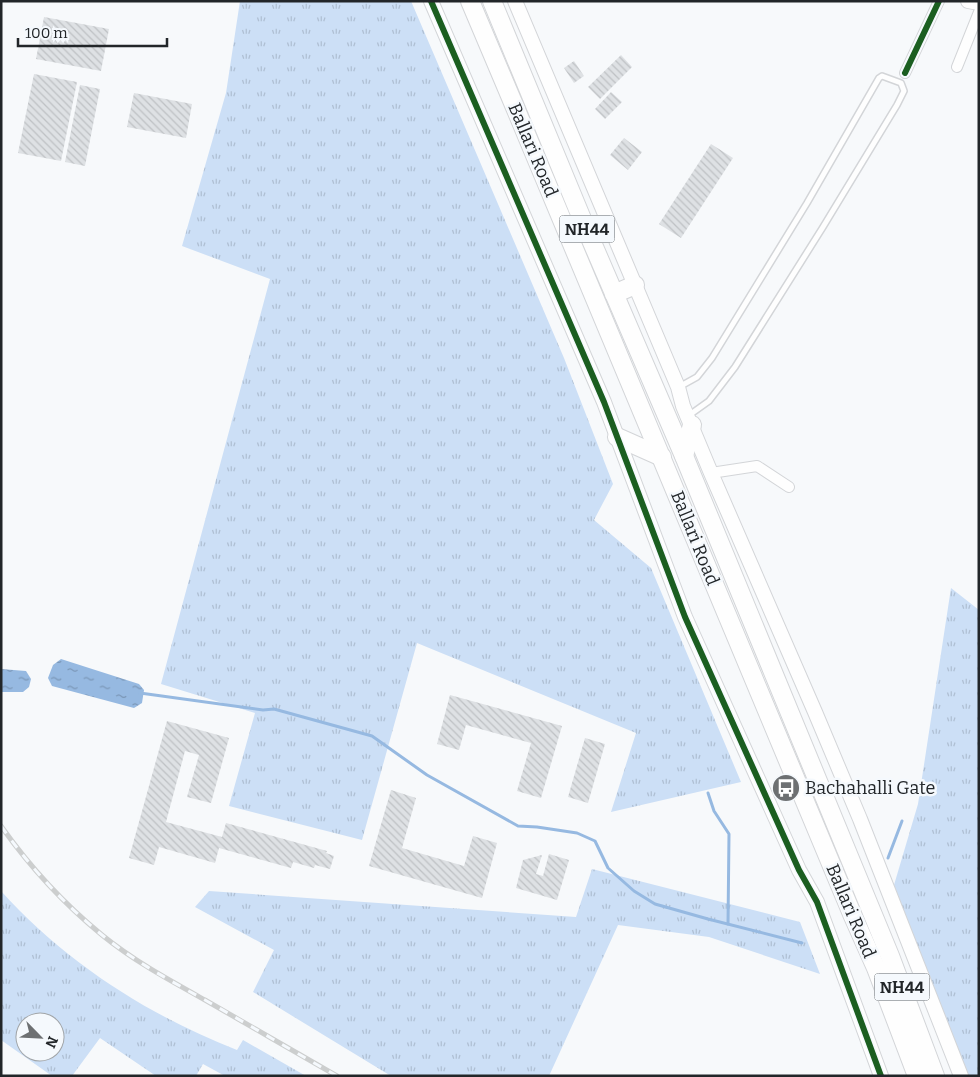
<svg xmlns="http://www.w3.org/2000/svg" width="980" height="1077" viewBox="0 0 980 1077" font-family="Bitter,serif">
<defs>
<pattern id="grass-tufts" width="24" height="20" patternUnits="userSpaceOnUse" patternTransform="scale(1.25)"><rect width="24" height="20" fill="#ccdff6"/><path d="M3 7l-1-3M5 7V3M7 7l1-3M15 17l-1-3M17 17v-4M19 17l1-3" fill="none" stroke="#afbfd3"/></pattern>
<pattern id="water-ripples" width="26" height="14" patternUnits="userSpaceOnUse" patternTransform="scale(1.25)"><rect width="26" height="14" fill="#96b9e1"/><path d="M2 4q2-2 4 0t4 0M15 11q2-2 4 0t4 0" fill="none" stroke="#7a96b6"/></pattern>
<pattern id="building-back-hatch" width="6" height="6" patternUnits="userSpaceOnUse" patternTransform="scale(1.25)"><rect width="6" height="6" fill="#dee1e4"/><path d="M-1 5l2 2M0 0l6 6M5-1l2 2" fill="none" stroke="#bec1c4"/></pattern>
</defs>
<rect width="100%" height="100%" fill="#f7f9fb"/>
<g fill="url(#grass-tufts)" fill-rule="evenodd">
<polygon points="240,1 411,1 564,358 613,484 594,520 651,568 741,782 611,812 636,733 417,643 362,840 229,806 255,713 161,684 270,279 182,246 226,93"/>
<polygon points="951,588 979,610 979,1076 967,1076 894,885 918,804"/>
<polygon points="592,869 800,922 820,974 709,937 618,925 549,1076 391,1076 253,992 274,950 195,907 209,891 576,917"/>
<path d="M 1,891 C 66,963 148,1015 237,1050 L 243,1040 L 306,1076 L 225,1076 L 203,1064 L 196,1076 L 156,1076 L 100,1038 L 72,1076 L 52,1076 L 1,1040 ZM 25,1022 L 55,1022 L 55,1052 L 25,1052 Z"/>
</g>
<g fill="url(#water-ripples)">
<polygon points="61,659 139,684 144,690 142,703 134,708 52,686 48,678 53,665"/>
<polygon points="1,669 26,671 31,679 29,687 23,692 1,692"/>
</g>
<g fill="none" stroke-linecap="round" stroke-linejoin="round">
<g stroke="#96b9e1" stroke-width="3">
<polyline points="140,693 263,710 274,709 372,736 427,775 518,826 537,827 577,833 595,841 608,868 634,891 655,904 708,919 802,943"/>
<polyline points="708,793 714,811 729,834 728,924"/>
<polyline points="888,858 902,821"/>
</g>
</g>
<g fill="url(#building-back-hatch)">
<polygon points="44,17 109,29 101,71 36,59"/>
<polygon points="621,55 632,67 600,99 588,87"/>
<polygon points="574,61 584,76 574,83 564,68"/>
<polygon points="34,74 77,82 61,161 18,153"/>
<polygon points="80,85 100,89 85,166 65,162"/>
<polygon points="611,92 622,102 605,119 595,109"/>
<polygon points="134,93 192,104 186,138 127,127"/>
<polygon points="624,138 642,152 628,170 610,155"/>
<polygon points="711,144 733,158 681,238 659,224"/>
<polygon points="450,695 562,726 541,798 517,791 531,743 466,725 459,750 437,744"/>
<polygon points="167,721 229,738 211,803 187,797 199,755 185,751 166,822 222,837 226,823 327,851 326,853 334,856 330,869 315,865 314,868 293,862 291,868 219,848 215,863 159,847 154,865 129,858"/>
<polygon points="585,738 605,744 588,803 568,797"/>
<polygon points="391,790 416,798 402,848 464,866 473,836 497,843 482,898 369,866"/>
<polygon points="549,854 569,860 557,900 516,888 523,860 542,855 536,874 543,876"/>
</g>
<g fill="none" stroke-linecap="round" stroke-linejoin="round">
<defs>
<polyline id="lane" points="679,387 697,377 712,358 807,203 879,78 882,76 901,83 904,91 897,105 823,227 735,367 709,401 688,416"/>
<g id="street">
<polyline points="957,67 979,12"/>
<polyline points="905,73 939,1"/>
<polyline points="711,473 757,466 789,487"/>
</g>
<g id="secondary">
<polyline points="431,1 604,402 685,617 799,870 817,902 881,1076"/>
<polyline points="515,1 678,387 683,406 711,473 815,712 860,819 961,1076"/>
<polyline points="968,1 979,3"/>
</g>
<g id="highway">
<polyline points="470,1 514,105 852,914 876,968 917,1076"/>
<polyline points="492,1 582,219 684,456 890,956 935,1076"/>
<polyline points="614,294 635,285"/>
<polyline points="617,437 662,457"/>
<polyline points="684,456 692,425"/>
</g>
</defs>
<use href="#lane" stroke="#d3d5d8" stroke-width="8"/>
<use href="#street" stroke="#d3d5d8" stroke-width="12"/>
<use href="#secondary" stroke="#d3d5d8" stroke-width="16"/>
<use href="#highway" stroke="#d3d5d8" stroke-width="20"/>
<use href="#lane" stroke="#fefefe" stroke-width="5"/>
<use href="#street" stroke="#fefefe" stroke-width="10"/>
<use href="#secondary" stroke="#fefefe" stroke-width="14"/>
<use href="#highway" stroke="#fefefe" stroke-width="18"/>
<defs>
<path id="rail" d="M 1,826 C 30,867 63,903 102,935 C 134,961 169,980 205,1000 C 249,1025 293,1051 337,1076"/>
</defs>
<use href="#rail" stroke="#cccece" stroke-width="5"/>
<use href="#rail" stroke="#f5f9fd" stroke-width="3" stroke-dasharray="9" stroke-linecap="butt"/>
<defs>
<g id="cycleway">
<polyline points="431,1 604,402 685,617 799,870 817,902 881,1076"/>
<polyline points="905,73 939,1"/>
</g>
</defs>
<use href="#cycleway" stroke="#f5f9fd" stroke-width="9"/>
<use href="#cycleway" stroke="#1b5e20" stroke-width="6"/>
</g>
<defs>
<symbol id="bus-disc" viewBox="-11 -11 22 22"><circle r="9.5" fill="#6d7072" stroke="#f5f9fd"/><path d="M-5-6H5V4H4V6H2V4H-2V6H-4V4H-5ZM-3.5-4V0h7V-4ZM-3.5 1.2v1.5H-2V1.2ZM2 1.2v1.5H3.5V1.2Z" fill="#fff"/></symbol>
</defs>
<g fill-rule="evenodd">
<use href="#bus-disc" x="770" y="772" width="32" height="32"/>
</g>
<g text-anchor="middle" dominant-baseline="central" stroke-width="5" stroke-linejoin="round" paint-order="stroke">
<g fill="#f5f9fd" stroke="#616569" stroke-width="1">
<rect x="559.5" y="215.5" width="55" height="27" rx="4"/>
<rect x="874.5" y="973.5" width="55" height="27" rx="4"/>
</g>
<g font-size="16" font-weight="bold" fill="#222629">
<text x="587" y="229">NH44</text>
<text x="902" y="987">NH44</text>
</g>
<g font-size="18" fill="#222629" stroke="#f5f9fd">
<text transform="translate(533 150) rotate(67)">Ballari Road</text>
<text transform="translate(695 538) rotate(68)">Ballari Road</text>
<text transform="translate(851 911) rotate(67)">Ballari Road</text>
</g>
<g font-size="18" fill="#222629" stroke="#f5f9fd" text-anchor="start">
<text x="805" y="788">Bachahalli Gate</text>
</g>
</g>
<rect width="980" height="1077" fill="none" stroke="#222629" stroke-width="5"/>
<g transform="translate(40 1037) rotate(114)"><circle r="24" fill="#f5f9fd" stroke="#a1a5a8"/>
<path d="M0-4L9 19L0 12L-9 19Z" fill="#6d7072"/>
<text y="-8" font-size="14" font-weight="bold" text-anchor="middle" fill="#222629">N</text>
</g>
<path d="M18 38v8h149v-8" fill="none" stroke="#222629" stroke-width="2.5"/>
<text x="25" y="38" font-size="15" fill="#222629" stroke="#f5f9fd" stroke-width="4" paint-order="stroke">100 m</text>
</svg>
